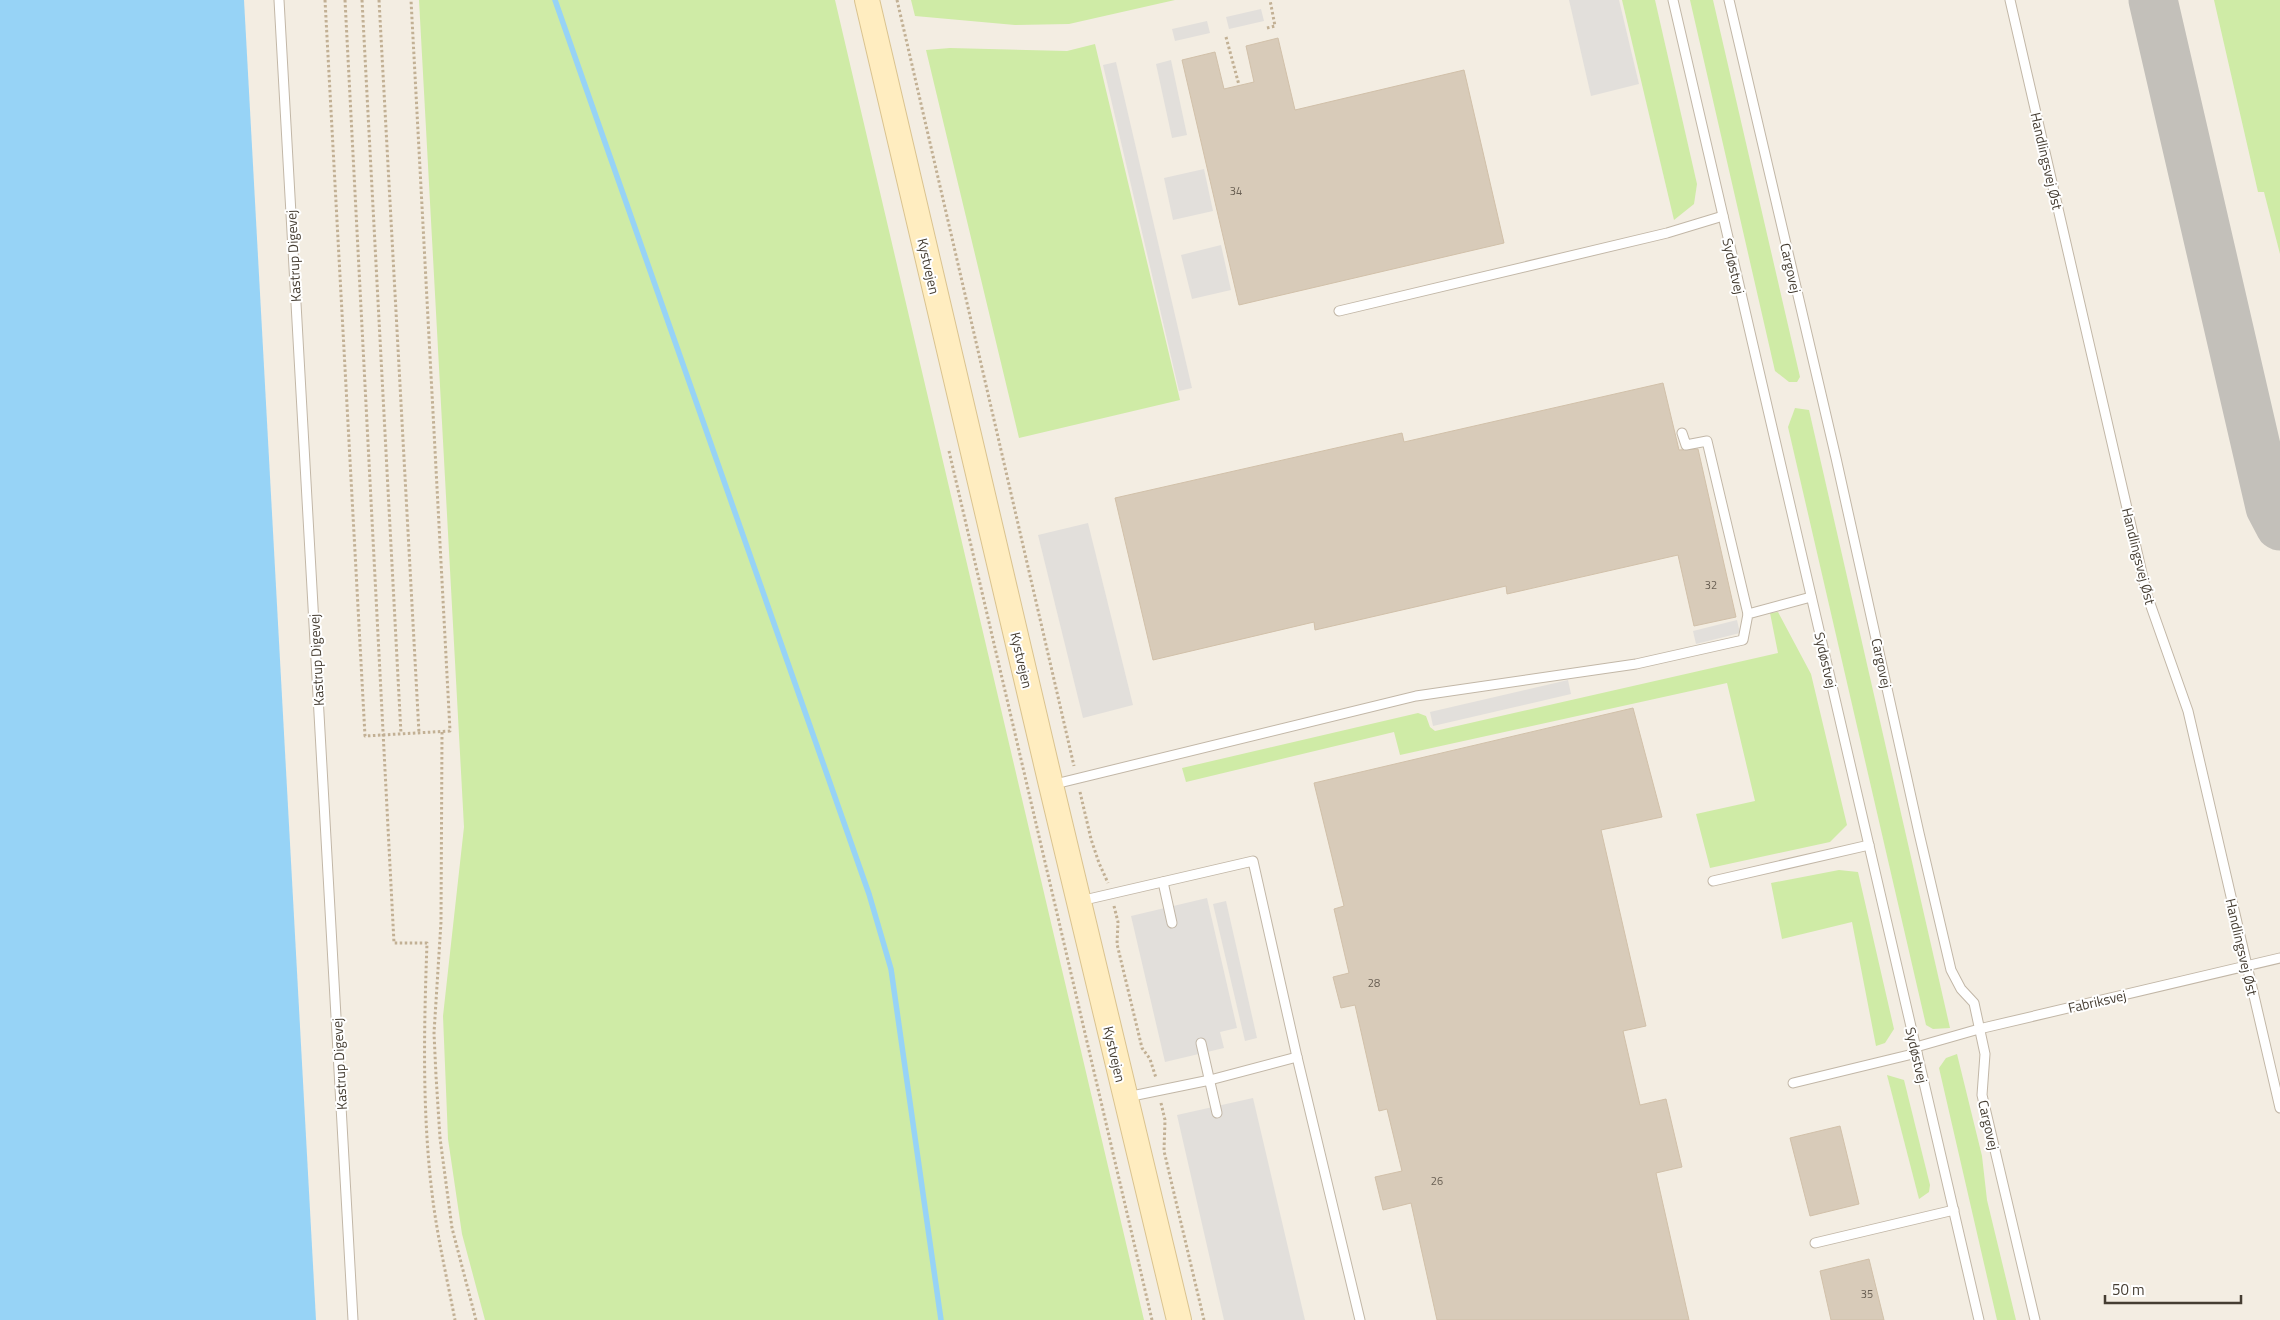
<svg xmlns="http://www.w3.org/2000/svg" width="2280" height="1320" viewBox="0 0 2280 1320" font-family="'Titillium Web',sans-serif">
<rect width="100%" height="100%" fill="#f3ede2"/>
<g fill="#cfeba6">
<polygon points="419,0 835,0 1144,1320 485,1320 462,1234 448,1139 443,1016 464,827"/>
<polygon points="911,0 1175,0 1069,24 1015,25 915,16"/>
<polygon points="1622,0 1655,0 1697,184 1694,204 1674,220"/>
<polygon points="1690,0 1713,0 1800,377 1797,382 1789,382 1775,371"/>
<polygon points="2214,0 2280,0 2280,254 2264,192 2258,192"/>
<polygon points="1095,44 1180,400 1019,438 926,50 950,48 1067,51"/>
<polygon points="1795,408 1809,410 1950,1028 1933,1029 1926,1025 1788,427"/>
<polygon points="1778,612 1811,674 1847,825 1830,842 1710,868 1696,814 1755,801 1727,683 1400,755 1394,732 1186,782 1182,768 1418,713 1426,716 1430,727 1435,731 1778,653 1770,613"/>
<polygon points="1839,870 1858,872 1894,1029 1885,1043 1876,1046 1852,922 1782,939 1771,883"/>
<polygon points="1957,1054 1982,1156 1987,1200 2016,1320 1997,1320 1939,1068 1946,1058"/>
<polygon points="1887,1075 1904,1080 1930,1185 1929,1192 1919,1199"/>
</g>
<g fill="#e2dfdb">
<polygon points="1569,0 1619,0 1639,84 1591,96"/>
<polygon points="1261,9 1264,21 1229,29 1226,17"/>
<polygon points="1207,21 1210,33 1175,41 1172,29"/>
<polygon points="1171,60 1187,135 1172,138 1156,64"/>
<polygon points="1116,62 1192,388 1179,391 1103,65"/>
<polygon points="1204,169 1213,211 1173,220 1164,178"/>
<polygon points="1221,245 1231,290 1192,299 1181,255"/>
<polygon points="1088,523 1133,705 1083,718 1038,535"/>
<polygon points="1737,620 1740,633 1696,644 1693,631"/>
<polygon points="1568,680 1571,694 1433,726 1430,712"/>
<polygon points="1207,898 1237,1028 1220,1032 1224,1048 1165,1062 1131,916"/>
<polygon points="1226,901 1257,1038 1245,1041 1213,904"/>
<polygon points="1253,1098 1305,1320 1224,1320 1177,1115"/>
</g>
<polygon fill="#97d3f6" points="0,0 244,0 316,1320 0,1320"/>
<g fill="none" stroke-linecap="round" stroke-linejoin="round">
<polyline stroke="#97d3f6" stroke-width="5.5" points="555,0 869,894 891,969 941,1320"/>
<polyline stroke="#c3c0ba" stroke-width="49" points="2153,0 2270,507 2280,526"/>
</g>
<g fill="#d8cbb9" stroke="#d1c0a9">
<polygon points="1278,38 1295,110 1464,70 1504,243 1239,305 1182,60 1215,52 1224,89 1254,82 1246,46"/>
<polygon points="1663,383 1679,450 1698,449 1736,617 1694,626 1678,555 1507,594 1506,586 1315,630 1314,622 1153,660 1115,498 1402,433 1404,442"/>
<polygon points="1633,708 1662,817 1601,830 1646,1026 1623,1031 1640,1105 1666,1099 1682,1167 1656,1173 1689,1320 1437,1320 1411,1203 1383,1210 1375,1177 1402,1171 1387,1109 1379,1111 1355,1005 1341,1008 1333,977 1349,973 1334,909 1344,906 1314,783"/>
<polygon points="1840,1126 1859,1204 1810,1216 1790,1138"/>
<polygon points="1869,1259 1884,1320 1831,1320 1820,1271"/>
</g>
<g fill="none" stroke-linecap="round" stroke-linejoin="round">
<defs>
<g id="lane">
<polyline points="279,0 353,1320"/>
<polyline points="1673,0 1979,1320"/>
<polyline points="1729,0 1836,458 1919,833 1951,970 1961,989 1974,1003 1985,1054 1982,1095 2035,1320"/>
<polyline points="2010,0 2147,595 2188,711 2280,1108"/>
<polyline points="1339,311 1667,233 1723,216"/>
<polyline points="1682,433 1686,445 1707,441 1748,614"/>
<polyline points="1051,785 1416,696 1636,664 1743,640 1748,614 1811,597"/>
<polyline points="1713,881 1869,845"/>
<polyline points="1163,882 1172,923"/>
<polyline points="1080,901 1253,861 1297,1057 1360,1320"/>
<polyline points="1201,1043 1217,1113"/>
<polyline points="1916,1047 1979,1029 2280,958"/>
<polyline points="1793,1083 1917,1053"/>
<polyline points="1127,1097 1210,1080 1297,1057"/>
<polyline points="1815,1243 1954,1210"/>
</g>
<polyline id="secondary" points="867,0 1051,785 1179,1320"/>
</defs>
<use href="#lane" stroke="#c2b7a7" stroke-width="11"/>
<use href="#secondary" stroke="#dac38f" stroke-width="26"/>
<g stroke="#c2b094" stroke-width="3" stroke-dasharray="2.5 2.5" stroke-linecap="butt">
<polyline points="325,0 365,736 450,731 411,0"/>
<path d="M 345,0 L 394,943 L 427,943 C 424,1026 422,1110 432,1193 C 437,1236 447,1278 455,1320"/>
<polyline points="362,0 401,734"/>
<polyline points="379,0 419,733"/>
<polyline points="897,0 1074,766"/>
<polyline points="1267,28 1275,26 1270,0"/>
<polyline points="1226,37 1239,85"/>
<polyline points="949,451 1152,1320"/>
<polyline points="442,732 441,922 434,1033 436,1076 440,1138 452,1228 476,1320"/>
<polyline points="1080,792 1091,839 1099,863 1108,883"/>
<polyline points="1114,906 1118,922 1117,944 1142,1048 1150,1059 1156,1078"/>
<polyline points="1161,1103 1165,1120 1164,1151 1204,1320"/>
</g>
<use href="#lane" stroke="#fff" stroke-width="9"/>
<use href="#secondary" stroke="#ffedc0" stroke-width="24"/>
</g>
<g text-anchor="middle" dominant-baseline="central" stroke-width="4" stroke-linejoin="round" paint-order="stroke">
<g font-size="11" fill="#6a6054">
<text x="1236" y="191">34</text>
<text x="1711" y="585">32</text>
<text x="1374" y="983">28</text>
<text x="1437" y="1181">26</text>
<text x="1867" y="1294">35</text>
</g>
<g font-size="14" fill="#453d32" stroke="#fff">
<text transform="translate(2047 161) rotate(77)">Handlingsvej Øst</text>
<text transform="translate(293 256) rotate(-93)">Kastrup Digevej</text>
<text transform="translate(929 266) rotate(77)">Kystvejen</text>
<text transform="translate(1734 266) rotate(77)">Sydøstvej</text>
<text transform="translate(1791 268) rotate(77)">Cargovej</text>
<text transform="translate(2139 556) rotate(76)">Handlingsvej Øst</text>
<text transform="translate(316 660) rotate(-93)">Kastrup Digevej</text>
<text transform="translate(1022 660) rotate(77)">Kystvejen</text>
<text transform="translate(1826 660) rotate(77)">Sydøstvej</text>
<text transform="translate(1882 663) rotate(78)">Cargovej</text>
<text transform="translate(2242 947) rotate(77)">Handlingsvej Øst</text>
<text transform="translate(2097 1001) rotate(-13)">Fabriksvej</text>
<text transform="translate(1115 1054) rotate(77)">Kystvejen</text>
<text transform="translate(1917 1055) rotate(77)">Sydøstvej</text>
<text transform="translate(339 1064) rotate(-93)">Kastrup Digevej</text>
<text transform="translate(1989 1125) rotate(77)">Cargovej</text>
</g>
</g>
<path d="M2105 1295v8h136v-8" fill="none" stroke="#453d32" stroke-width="2.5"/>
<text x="2112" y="1295" font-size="15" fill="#453d32" stroke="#ffffff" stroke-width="4" paint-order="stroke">50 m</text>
</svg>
